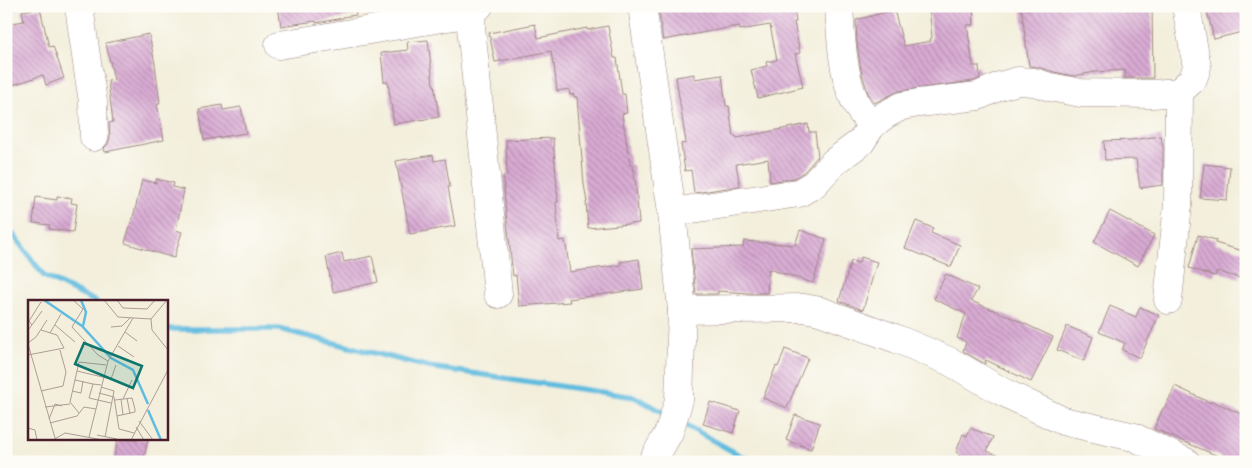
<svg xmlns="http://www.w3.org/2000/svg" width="1252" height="468" viewBox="0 0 1252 468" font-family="'Old Standard TT',serif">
<defs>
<pattern id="building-back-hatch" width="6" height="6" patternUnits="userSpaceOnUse" patternTransform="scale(1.25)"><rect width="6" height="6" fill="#d9abd4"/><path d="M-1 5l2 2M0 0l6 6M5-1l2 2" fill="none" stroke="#b28bac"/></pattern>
</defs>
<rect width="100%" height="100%" fill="#fdfcf7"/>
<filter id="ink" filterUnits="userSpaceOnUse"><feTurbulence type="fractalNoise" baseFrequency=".02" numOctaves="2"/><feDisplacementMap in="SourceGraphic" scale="10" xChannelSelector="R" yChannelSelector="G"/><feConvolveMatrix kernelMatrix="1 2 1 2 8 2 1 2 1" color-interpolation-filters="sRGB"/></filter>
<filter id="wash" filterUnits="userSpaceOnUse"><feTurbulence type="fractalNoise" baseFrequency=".0096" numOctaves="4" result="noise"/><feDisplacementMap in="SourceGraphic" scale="20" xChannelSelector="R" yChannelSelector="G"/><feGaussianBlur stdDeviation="1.12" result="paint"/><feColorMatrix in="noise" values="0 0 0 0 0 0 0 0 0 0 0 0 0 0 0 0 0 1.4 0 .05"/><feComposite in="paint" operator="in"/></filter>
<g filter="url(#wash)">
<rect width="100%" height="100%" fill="#f3efdc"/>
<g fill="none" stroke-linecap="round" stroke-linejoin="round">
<g stroke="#61bcdf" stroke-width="5.5">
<polyline points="6,225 44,276 96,302"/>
<polyline points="166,329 279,329 429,367 635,397 668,415"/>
<polyline points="680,422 741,456 755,462"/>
</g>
</g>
<g id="blocks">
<g fill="url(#building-back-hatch)">
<polygon points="278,6 355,6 356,15 343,17 343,18 316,23 316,21 281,26"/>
<polygon points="658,6 685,6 686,10 707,6 794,6 796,22 794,22 800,53 795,54 803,87 758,98 751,70 767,66 766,62 777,60 770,25 740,30 739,26 663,40"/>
<polygon points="929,6 973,6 974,25 967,25 973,66 979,66 980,78 974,81 899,91 874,103 868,93 861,70 857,44 856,20 894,10 904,46 931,41 930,39 932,38"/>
<polygon points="1021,6 1152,6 1153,78 1125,78 1125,70 1095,72 1074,76 1054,72 1038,67 1029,66"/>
<polygon points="1206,6 1222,6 1223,10 1235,6 1246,6 1246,31 1214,39"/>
<polygon points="40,8 49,47 53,46 64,78 46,85 43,75 13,85 6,63 6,24 24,21 22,11"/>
<polygon points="535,24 538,38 587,28 587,30 608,26 614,58 617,58 622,94 625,94 627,113 622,114 630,165 633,165 636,188 639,223 588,228 586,202 587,202 584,184 577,97 574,97 574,94 570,95 569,89 557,91 554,64 553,65 551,51 495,62 489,33"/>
<polygon points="149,34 155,64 160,104 157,104 164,140 105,152 104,148 108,144 110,137 109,123 113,122 108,81 114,80 106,43"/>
<polygon points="428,40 433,84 434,84 439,117 394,124 388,82 384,82 381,53 408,50 407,42"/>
<polygon points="694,74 694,79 722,75 726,106 729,106 733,136 736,136 737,138 808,124 809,132 815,132 818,156 804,172 794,178 770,182 768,159 736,164 740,186 694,193 691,170 685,171 681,144 686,143 676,77"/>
<polygon points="222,105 223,110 241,107 246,133 204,140 199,109"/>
<polygon points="1161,136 1163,147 1163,185 1140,188 1136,159 1105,160 1104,141 1131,140"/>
<polygon points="553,138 558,202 556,202 559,241 565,240 570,272 621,265 620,262 639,259 643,289 569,299 570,302 519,306 516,275 513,276 506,213 503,176 507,176 506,140"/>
<polygon points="433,155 434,161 445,159 450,187 448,187 455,226 410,234 396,161"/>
<polygon points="1204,164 1230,167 1227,200 1200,198"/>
<polygon points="156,179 174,183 173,187 184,190 176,230 182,232 174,258 125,243 135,210 142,180 156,183"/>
<polygon points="57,196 72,198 71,203 77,204 73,232 49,229 50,225 33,223 36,197 57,200"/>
<polygon points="1110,211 1154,235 1138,266 1094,242"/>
<polygon points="916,221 933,228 931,233 960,245 951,267 905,248"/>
<polygon points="800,230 826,239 813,283 769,269 767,293 748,293 718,291 718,294 696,294 691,249 743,247 744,241 795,245"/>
<polygon points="1198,235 1216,240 1215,243 1246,252 1239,278 1217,271 1215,276 1189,268"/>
<polygon points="342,253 344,262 372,256 378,282 333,292 326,257"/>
<polygon points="861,257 877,262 863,310 839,301 851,261 859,263"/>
<polygon points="946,274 978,289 971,301 1006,315 1053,337 1031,382 986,360 985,364 963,351 966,342 957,338 966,314 934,299"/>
<polygon points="1110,306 1136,317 1140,307 1159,315 1140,358 1122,350 1125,343 1099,332"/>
<polygon points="1067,326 1093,337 1084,361 1057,350"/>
<polygon points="785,349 808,358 787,408 763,398 776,366 778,367"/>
<polygon points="1175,386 1211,403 1212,401 1246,416 1246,462 1232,462 1154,429 1163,408 1165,408"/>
<polygon points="710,402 740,411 733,433 703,424"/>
<polygon points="795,415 820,423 811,449 786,440"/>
<polygon points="970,428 993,437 987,451 1012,462 957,462 960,454 956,452 963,434 967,436"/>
<polygon points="118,439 148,439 143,462 113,462"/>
</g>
</g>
</g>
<g filter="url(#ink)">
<use href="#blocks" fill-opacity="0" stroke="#9e8784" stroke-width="1"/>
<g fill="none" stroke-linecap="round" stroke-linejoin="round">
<defs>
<g id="minor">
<polyline points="79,6 87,63 93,102 94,137"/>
<polyline points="479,6 472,13 471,27 498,294"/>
<polyline points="642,6 672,212 682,310 679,400 669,432 652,462"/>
<path d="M 839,6 C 841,37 842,83 860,110 C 863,115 868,120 872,125"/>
<polyline points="279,45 472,13"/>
<polyline points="672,212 799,193 814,184 834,162 861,142 872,125 885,115 902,106 919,103 978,96 1000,86 1018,81 1034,82 1050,87 1081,93 1152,94 1179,92 1193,79 1197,67 1186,6"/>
<polyline points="1168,300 1178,205 1179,92"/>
<polyline points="682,310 804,308 820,311 897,339 949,361 1001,391 1063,421 1134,437 1186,462"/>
</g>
</defs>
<use href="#minor" stroke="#9e8784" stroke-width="29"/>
<use href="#minor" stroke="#fff" stroke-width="28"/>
</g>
</g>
<g transform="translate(28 300)">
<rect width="140" height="140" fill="#f3efdc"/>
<path fill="none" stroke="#61bcdf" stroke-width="2.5" d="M 16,0 L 54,26 L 83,58 L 105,70 L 120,104M 53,0 L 58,12 L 55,26M 120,110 L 133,140"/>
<path fill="none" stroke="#af9c95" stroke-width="1" d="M 45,0 L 55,9 L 44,27 L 70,55 L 80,61M 76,0 L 90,17 L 123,19 L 139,0M 89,0 L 95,8 L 119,9 L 127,0M 123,19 L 124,30 L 140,50M 4,25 L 1,21 L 13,2M 27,25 L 47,42M 83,27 L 94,26 L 102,18M 1,29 L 14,11M 97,32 L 109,41M 22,33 L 33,14M 0,43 L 8,37 L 19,20M 0,44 L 27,138M 90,46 L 106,57M 0,55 L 36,48 L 29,35 L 13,30M 49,71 L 83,79 L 88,65M 47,80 L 65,84M 73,85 L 65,84 L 61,98 L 83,103M 73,87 L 86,91 L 77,137M 13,91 L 35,86 L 38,72 L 32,50M 44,91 L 53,93 L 55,81M 71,93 L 86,97 L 91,129 L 106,133M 99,98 L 102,114M 93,99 L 95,115M 95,99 L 104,80M 87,100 L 104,98 L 107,109 L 107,112 L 89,116M 17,107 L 42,104M 51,113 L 42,102 L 51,62 L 78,65M 21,119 L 27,104 L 34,106M 111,121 L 125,140M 22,123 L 49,116 L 56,107 L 68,109M 108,127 L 116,140M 0,128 L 7,130 L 9,140M 69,135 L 89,139M 61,137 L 80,61 L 105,18M 25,140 L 37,133 L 75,140M 103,140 L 140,70"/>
<path fill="#0f766e" fill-opacity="0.15" stroke="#0f766e" stroke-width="2.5" d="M 56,43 L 114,66 L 105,88 L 47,64 Z"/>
<rect width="140" height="140" fill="none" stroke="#4a1f2b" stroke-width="2.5"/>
</g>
<rect width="1252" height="468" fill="none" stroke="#fdfcf7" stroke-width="25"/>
</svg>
